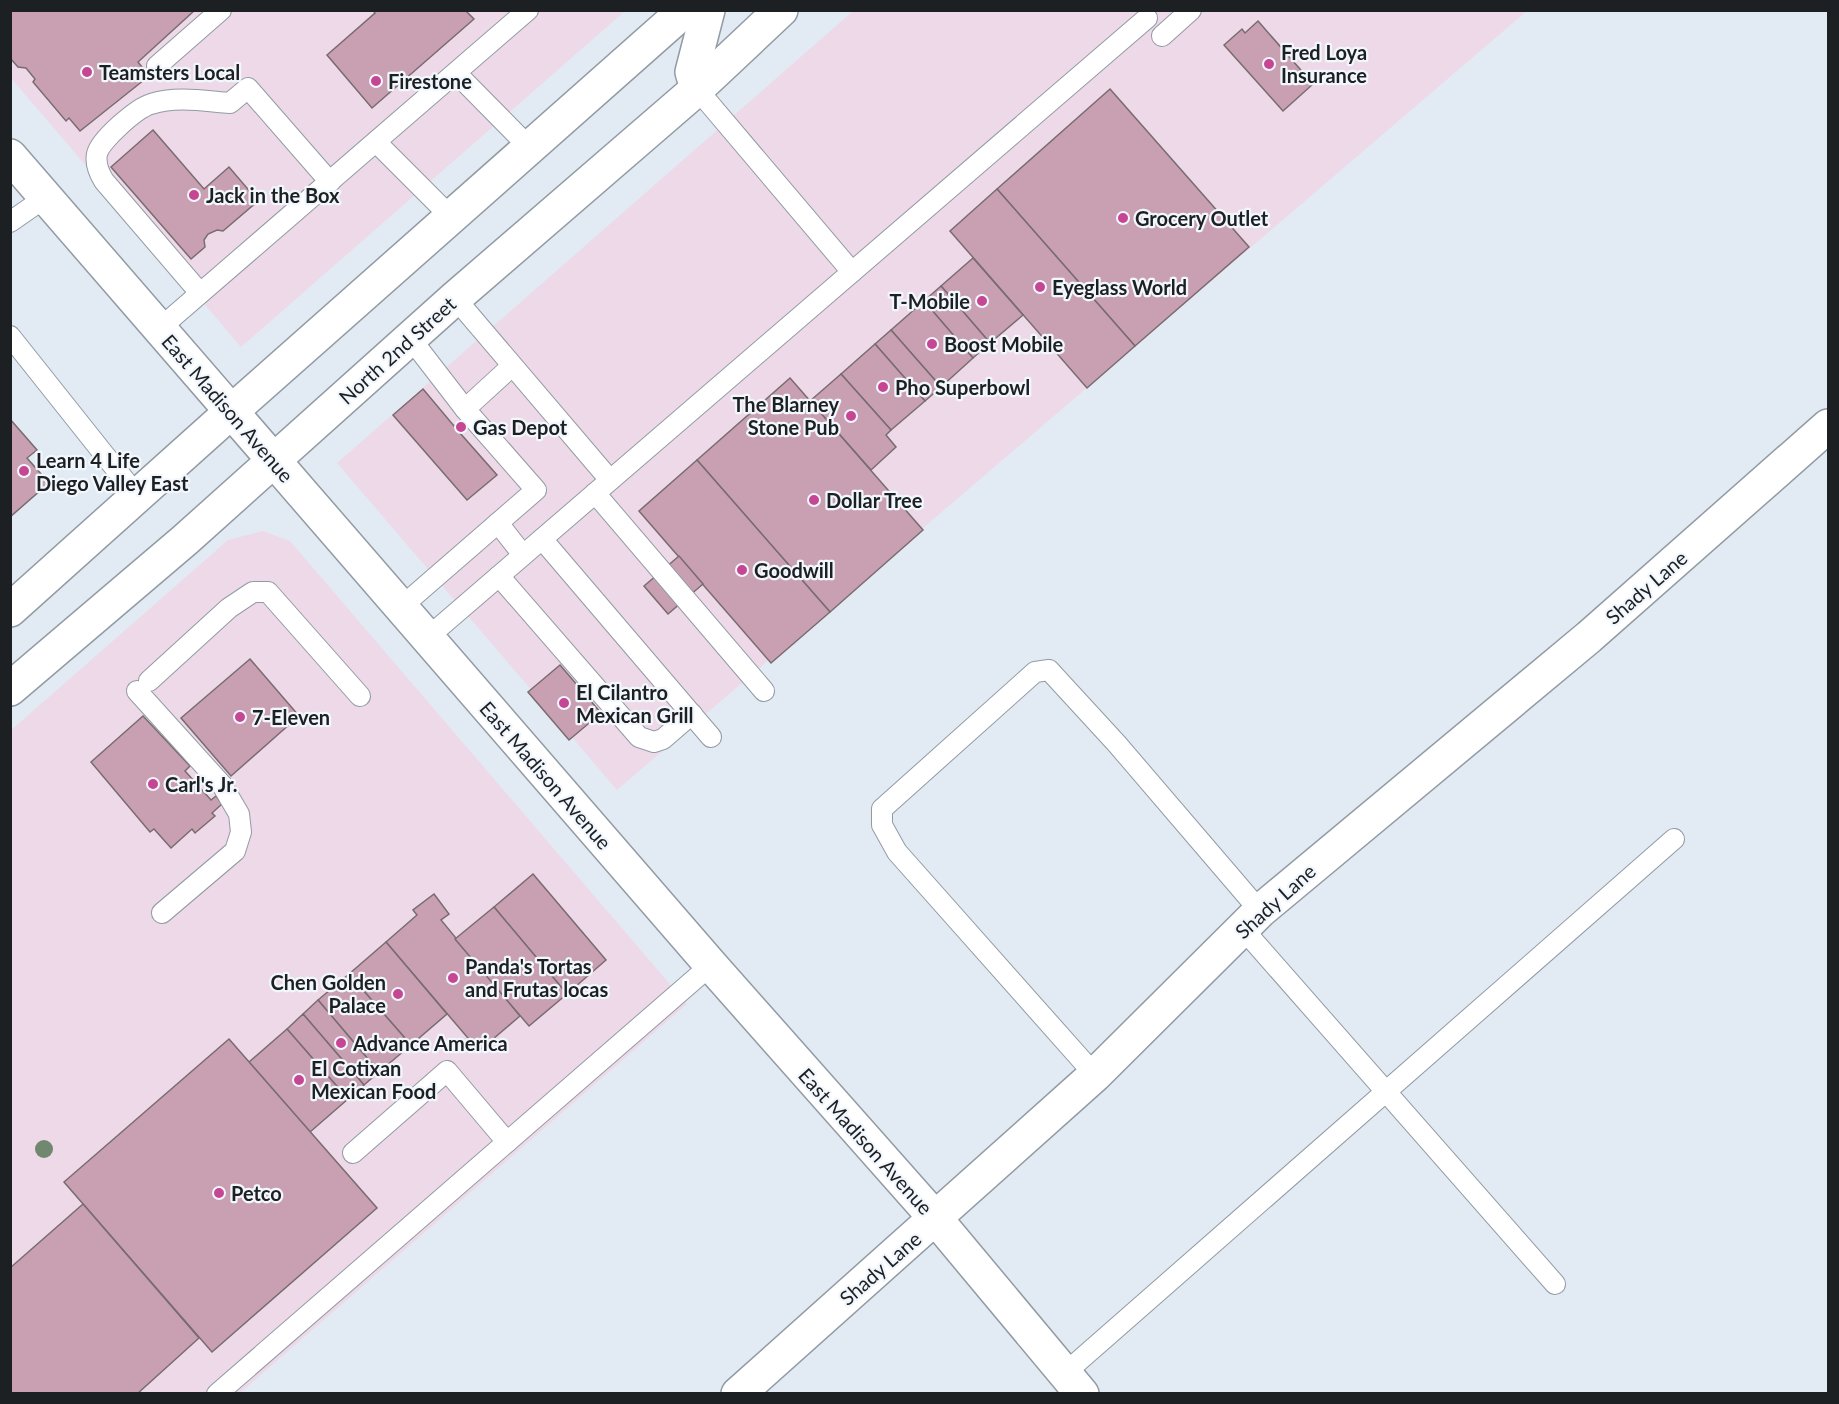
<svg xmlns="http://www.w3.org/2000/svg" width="1839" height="1404" viewBox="0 0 1839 1404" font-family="Lato,sans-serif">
<rect width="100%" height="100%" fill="#e2ebf4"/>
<g fill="#edd9e7">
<polygon points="10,11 625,11 241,347 11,78"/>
<polygon points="853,11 1527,11 617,790 337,463"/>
<polygon points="263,531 290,541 687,1004 240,1393 11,1393 10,731 228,540"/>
</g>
<g fill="#c9a0b1" stroke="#786c71" stroke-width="1.5">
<polygon points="10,10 195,10 138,62 149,76 80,131 69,118 66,121 33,82 35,79 26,68 18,67 10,58"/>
<polygon points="373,10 465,10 474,19 372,108 327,55 375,13"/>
<polygon points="1258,21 1313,84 1283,111 1224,45 1242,29 1245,33"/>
<polygon points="1110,89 1249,247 1135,346 997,189"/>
<polygon points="153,130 204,189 229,167 258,201 223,231 217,230 208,234 204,240 205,247 191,259 111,167"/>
<polygon points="997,189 1135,346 1087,388 950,231"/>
<polygon points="973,258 1023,315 990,343 941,286"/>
<polygon points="941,286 990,343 973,358 924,301"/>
<polygon points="924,301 973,358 941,387 891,330"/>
<polygon points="891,330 941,387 925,401 875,344"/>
<polygon points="875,344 925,401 891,430 841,374"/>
<polygon points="841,374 891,430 886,435 896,447 871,470 810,401"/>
<polygon points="790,378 923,530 830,612 697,460"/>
<polygon points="423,389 454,426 465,417 471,424 460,433 497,475 467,500 393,415"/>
<polygon points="10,419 37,450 27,458 49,483 10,517"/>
<polygon points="697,460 830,612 771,663 639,511"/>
<polygon points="679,556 703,584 668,614 644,586"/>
<polygon points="250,659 299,716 231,776 181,718"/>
<polygon points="560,665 601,713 569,740 528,692"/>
<polygon points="143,716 190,766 185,771 211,800 216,796 222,804 212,813 215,816 195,833 192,829 171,848 154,829 150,832 91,762"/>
<polygon points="533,874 606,960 567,994 494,907"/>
<polygon points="434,894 449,914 441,920 520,1016 479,1051 386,942 417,915 413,910"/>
<polygon points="494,907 567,994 529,1026 455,939"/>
<polygon points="386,942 447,1014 411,1045 349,974"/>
<polygon points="349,974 411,1045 379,1072 318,1000"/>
<polygon points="318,1000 379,1072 364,1085 303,1014"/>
<polygon points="303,1014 364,1085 348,1099 287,1029"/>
<polygon points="287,1029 348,1099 310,1132 249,1062"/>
<polygon points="229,1039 377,1208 212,1352 64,1182"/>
<polygon points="83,1204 199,1338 137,1394 10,1394 10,1268"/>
</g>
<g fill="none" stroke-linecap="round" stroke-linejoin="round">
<defs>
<g id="lane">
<polyline points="1162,36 1191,10"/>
<polyline points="157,66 221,10"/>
<polyline points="456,73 529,147"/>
<polyline points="697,89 852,272"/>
<polyline points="376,142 450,216"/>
<polyline points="10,222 46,197"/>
<path d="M 200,293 L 104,181 C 99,173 95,164 97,154 C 100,140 137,108 151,104 C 176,96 204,101 230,103 L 248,88 L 330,182"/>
<polyline points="455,298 610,480"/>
<polyline points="159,329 528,10"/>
<polyline points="10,336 138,497"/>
<polyline points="465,409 512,366"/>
<polyline points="595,493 764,691"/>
<polyline points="498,523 523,555"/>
<polyline points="542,539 711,737"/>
<polyline points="499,576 639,737 654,742 663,739 692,714"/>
<polyline points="400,608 536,490 465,409 411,339"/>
<polyline points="427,638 1147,18"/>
<polyline points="149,681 229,608 253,592 268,592 360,696"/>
<polyline points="137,691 222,785 239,814 241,832 235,851 162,913"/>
<polyline points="1243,929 1555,1284"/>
<polyline points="1095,1075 897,852 882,825 882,809 1035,672 1049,670 1117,744 1260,911"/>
<polyline points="353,1153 447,1071 507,1142"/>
<polyline points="1065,1373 1674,839"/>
<polyline points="217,1394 711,965"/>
</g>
<polyline id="street" points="738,1394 1095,1075 1260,911 1589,637 1828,426"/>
<polyline id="secondary" points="10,156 711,965 936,1219 1082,1394"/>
<g id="primary">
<polyline points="697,89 692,72 708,10"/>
<polyline points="10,610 232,411 685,10"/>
<polyline points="10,689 185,540 455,298 697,89 781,10"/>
</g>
</defs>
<use href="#lane" stroke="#929ba4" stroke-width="22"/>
<use href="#street" stroke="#929ba4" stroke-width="36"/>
<use href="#secondary" stroke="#929ba4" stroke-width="36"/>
<use href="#primary" stroke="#929ba4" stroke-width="36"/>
<use href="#lane" stroke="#fff" stroke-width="20"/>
<use href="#street" stroke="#fff" stroke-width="33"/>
<use href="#secondary" stroke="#fff" stroke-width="33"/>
<use href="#primary" stroke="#fff" stroke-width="33"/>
</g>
<circle fill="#718770" cx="44" cy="1149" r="9"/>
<g fill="#c54692" stroke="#f2f7fd" stroke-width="2">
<circle cx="1269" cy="64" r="6"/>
<circle cx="87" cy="72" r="6"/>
<circle cx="376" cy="81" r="6"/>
<circle cx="194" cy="195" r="6"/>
<circle cx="1123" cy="218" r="6"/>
<circle cx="1040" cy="287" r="6"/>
<circle cx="982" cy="301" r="6"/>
<circle cx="932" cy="344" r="6"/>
<circle cx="883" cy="387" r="6"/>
<circle cx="851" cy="416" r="6"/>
<circle cx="461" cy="427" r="6"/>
<circle cx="24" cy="471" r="6"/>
<circle cx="814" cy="500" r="6"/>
<circle cx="742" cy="570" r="6"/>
<circle cx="564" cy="703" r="6"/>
<circle cx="240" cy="717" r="6"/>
<circle cx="153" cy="784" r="6"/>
<circle cx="453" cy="978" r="6"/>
<circle cx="398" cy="994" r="6"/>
<circle cx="341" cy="1043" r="6"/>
<circle cx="299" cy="1080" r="6"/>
<circle cx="219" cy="1193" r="6"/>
</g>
<g text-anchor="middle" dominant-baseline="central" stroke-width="4.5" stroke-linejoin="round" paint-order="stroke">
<g font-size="20" font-weight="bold" fill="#1d2023" stroke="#f2f7fd" text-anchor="start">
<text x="1281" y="52">Fred Loya<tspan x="1281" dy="23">Insurance</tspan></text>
<text x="99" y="72">Teamsters Local</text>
<text x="388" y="81">Firestone</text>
<text x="206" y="195">Jack in the Box</text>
<text x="1135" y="218">Grocery Outlet</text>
<text x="1052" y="287">Eyeglass World</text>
<text x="970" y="301" text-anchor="end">T-Mobile</text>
<text x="944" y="344">Boost Mobile</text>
<text x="895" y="387">Pho Superbowl</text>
<text x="839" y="404" text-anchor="end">The Blarney<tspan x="839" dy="23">Stone Pub</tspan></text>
<text x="473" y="427">Gas Depot</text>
<text x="36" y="460">Learn 4 Life<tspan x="36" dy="23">Diego Valley East</tspan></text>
<text x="826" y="500">Dollar Tree</text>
<text x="754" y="570">Goodwill</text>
<text x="576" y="692">El Cilantro<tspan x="576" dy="23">Mexican Grill</tspan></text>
<text x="252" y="717">7-Eleven</text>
<text x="165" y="784">Carl's Jr.</text>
<text x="465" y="966">Panda's Tortas<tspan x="465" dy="23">and Frutas locas</tspan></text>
<text x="386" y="982" text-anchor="end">Chen Golden<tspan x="386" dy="23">Palace</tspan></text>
<text x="353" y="1043">Advance America</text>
<text x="311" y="1068">El Cotixan<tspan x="311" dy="23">Mexican Food</tspan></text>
<text x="231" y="1193">Petco</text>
</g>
<g font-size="20" fill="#1d2023" stroke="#f2f7fd">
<text transform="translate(397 350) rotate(-42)">North 2nd Street</text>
<text transform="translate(228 408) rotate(49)">East Madison Avenue</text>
<text transform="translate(1646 587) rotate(-41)">Shady Lane</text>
<text transform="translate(546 775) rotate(49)">East Madison Avenue</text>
<text transform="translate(1275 901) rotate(-42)">Shady Lane</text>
<text transform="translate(866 1141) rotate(48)">East Madison Avenue</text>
<text transform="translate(880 1268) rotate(-41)">Shady Lane</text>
</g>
</g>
<rect width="1839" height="1404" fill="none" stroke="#1d2023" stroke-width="24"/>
</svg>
